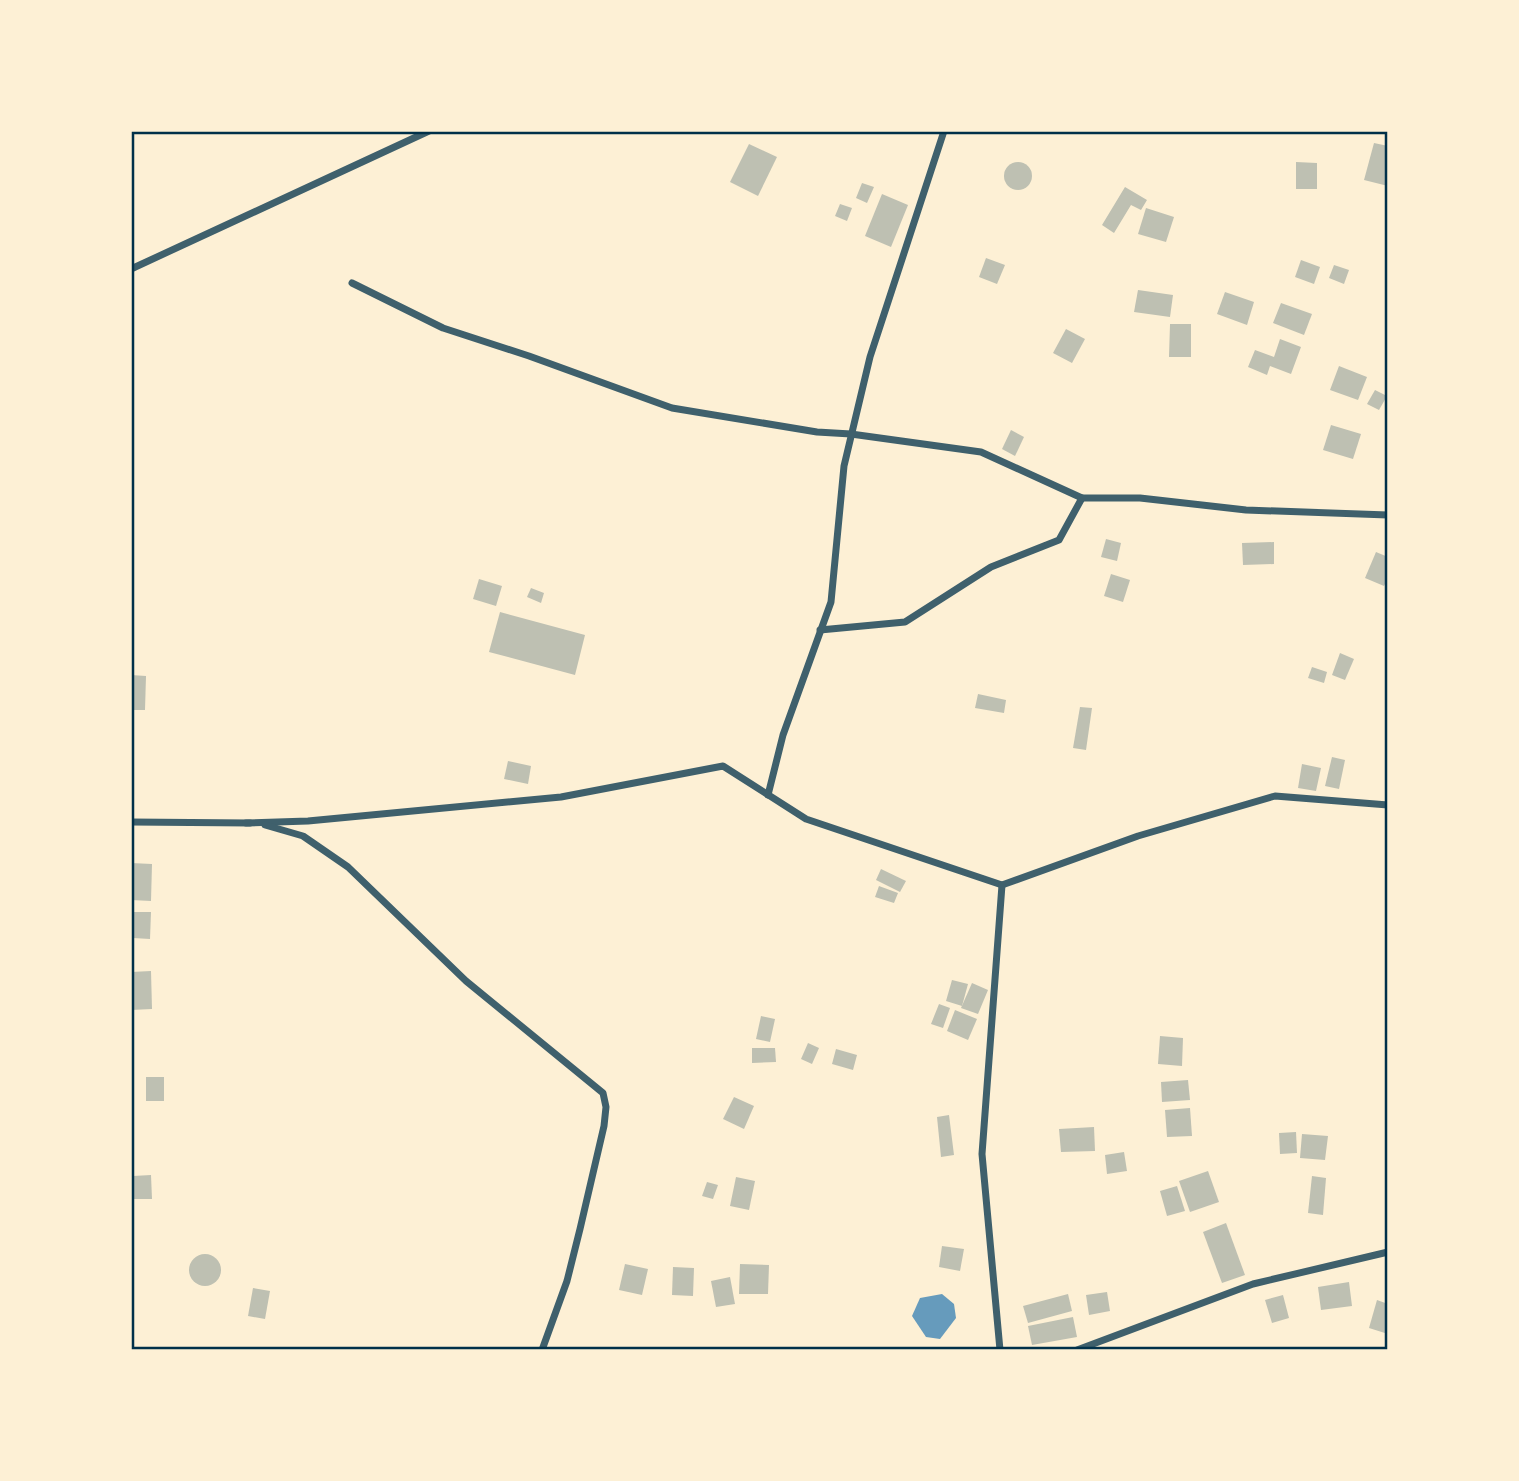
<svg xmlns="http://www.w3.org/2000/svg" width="1519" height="1481" viewBox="0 0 1519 1481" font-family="Mulish,sans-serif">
<rect width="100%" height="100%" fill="#fdf0d5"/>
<polygon fill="#669bbc" points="942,1294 954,1304 956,1318 940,1339 926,1337 912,1316 920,1298"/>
<g fill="#bec0b2">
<polygon points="1374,143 1388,146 1388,186 1364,180"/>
<polygon points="749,144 777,157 758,196 730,182"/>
<polygon points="1296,162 1317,163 1317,189 1296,189"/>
<circle cx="1018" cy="176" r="14"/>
<polygon points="862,183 874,187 867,203 856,198"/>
<polygon points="1125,187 1147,200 1141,210 1131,205 1114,233 1102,225"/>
<polygon points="882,194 908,205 891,247 865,236"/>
<polygon points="840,204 852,208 847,221 835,216"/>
<polygon points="1146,208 1174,217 1166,242 1138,234"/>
<polygon points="986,258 1005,265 997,284 979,277"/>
<polygon points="1301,260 1320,267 1314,284 1295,277"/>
<polygon points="1334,265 1349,270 1344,284 1329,278"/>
<polygon points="1138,290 1173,295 1170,317 1134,312"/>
<polygon points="1225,292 1254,302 1247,325 1217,314"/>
<polygon points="1281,303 1312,314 1304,335 1273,323"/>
<polygon points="1170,324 1191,324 1191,357 1169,357"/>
<polygon points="1066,329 1085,339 1072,363 1053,353"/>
<polygon points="1280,339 1301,347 1291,374 1270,366 1267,375 1248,367 1255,350 1274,357"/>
<polygon points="1339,366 1367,377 1358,400 1330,390"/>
<polygon points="1375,390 1387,396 1379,410 1367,404"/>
<polygon points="1331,425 1361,434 1353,459 1323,450"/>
<polygon points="1011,430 1024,437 1015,456 1002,449"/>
<polygon points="1106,539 1121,543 1117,561 1101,557"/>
<polygon points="1274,542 1274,564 1243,565 1242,543"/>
<polygon points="1376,552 1388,557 1388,578 1384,586 1365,578"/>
<polygon points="1111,574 1130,580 1123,602 1104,596"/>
<polygon points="479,579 502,586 496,606 473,599"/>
<polygon points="531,588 544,593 541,603 527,597"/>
<polygon points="500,612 585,635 575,675 489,652"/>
<polygon points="1340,653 1354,659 1345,680 1332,675"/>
<polygon points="1312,667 1327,672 1324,683 1308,678"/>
<polygon points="131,675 146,676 145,710 131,710"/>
<polygon points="978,694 1006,700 1004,713 975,708"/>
<polygon points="1080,707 1092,708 1086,750 1073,748"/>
<polygon points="1332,757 1345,760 1339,789 1325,786"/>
<polygon points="508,761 531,766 528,784 504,779"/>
<polygon points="1302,764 1321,768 1316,791 1298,788"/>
<polygon points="131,863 152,864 151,901 131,900"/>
<polygon points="881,869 906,881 900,892 876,880"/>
<polygon points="879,886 898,893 894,903 875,897"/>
<polygon points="134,912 151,912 150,939 133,938"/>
<polygon points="151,971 152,1009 131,1010 131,972"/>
<polygon points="952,980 968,984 962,1006 946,1001"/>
<polygon points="972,983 988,990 978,1014 961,1008"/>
<polygon points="939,1004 950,1008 943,1028 931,1024"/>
<polygon points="955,1010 977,1019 968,1040 947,1031"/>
<polygon points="761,1016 775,1019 770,1042 756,1039"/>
<polygon points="1160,1036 1183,1038 1182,1066 1158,1064"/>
<polygon points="808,1043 819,1048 812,1064 801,1059"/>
<polygon points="752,1048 775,1048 776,1062 752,1063"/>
<polygon points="836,1049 857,1055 853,1070 832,1064"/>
<rect x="146" y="1077" width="18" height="24"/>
<polygon points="1188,1080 1190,1100 1162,1102 1161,1082"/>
<polygon points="734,1097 754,1106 744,1129 723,1119"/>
<polygon points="1190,1108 1192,1136 1167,1137 1165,1110"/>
<polygon points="949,1115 954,1155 941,1157 937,1117"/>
<polygon points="1094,1127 1095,1151 1061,1152 1059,1129"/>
<polygon points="1296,1132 1297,1153 1280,1154 1279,1133"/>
<polygon points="1302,1134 1328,1136 1325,1160 1300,1158"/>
<polygon points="1124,1152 1127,1171 1107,1174 1105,1155"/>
<polygon points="1208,1171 1219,1202 1190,1212 1179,1181"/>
<polygon points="151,1175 152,1199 133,1199 133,1176"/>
<polygon points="1312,1176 1326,1178 1323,1215 1308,1213"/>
<polygon points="736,1177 755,1181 749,1210 730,1206"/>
<polygon points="707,1182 718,1185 713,1199 702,1196"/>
<polygon points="1177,1186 1185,1211 1167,1216 1160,1191"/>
<polygon points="1226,1223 1245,1275 1222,1283 1203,1232"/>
<polygon points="942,1246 964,1249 960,1271 939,1267"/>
<circle cx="205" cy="1270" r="16"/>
<polygon points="625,1264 648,1269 642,1295 619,1290"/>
<polygon points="740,1264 769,1265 768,1294 739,1294"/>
<polygon points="673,1267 694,1268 693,1296 672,1295"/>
<polygon points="730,1277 735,1304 716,1307 711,1281"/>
<polygon points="1349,1282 1352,1306 1321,1310 1318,1287"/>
<polygon points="253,1288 270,1291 265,1319 248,1316"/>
<polygon points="1107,1292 1110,1311 1089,1315 1086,1295"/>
<polygon points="1068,1294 1072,1311 1028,1323 1023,1306"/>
<polygon points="1283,1295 1289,1318 1272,1323 1265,1300"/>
<polygon points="1377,1300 1388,1304 1388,1334 1369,1328"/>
<polygon points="1073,1317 1077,1337 1032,1345 1028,1326"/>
</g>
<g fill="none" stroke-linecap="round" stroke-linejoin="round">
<g stroke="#3f606c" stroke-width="7">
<polyline points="131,269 429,131"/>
<polyline points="352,283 443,328 529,356 672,408 817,432 851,434 981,452 1082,498 1059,540 991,567 905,622 820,630"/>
<polyline points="1082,498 1140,498 1246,510 1388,515"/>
<polyline points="768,795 783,735 831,602 844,466 870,357 944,131"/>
<polyline points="131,822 250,823"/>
<polyline points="246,823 308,821 561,797 723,766 806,819 1002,885 1138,836 1275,796 1388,805"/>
<polyline points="265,825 303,836 348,867 466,981 603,1093 606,1107 604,1126 580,1229 567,1281 542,1350"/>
<polyline points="1000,1350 982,1154 1002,885"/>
<polyline points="1077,1350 1253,1284 1388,1252"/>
</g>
</g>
<rect width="1519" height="1481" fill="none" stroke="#fdf0d5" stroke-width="266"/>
<rect x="133" y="133" width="1253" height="1215" fill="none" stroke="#003049" stroke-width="2.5"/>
</svg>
